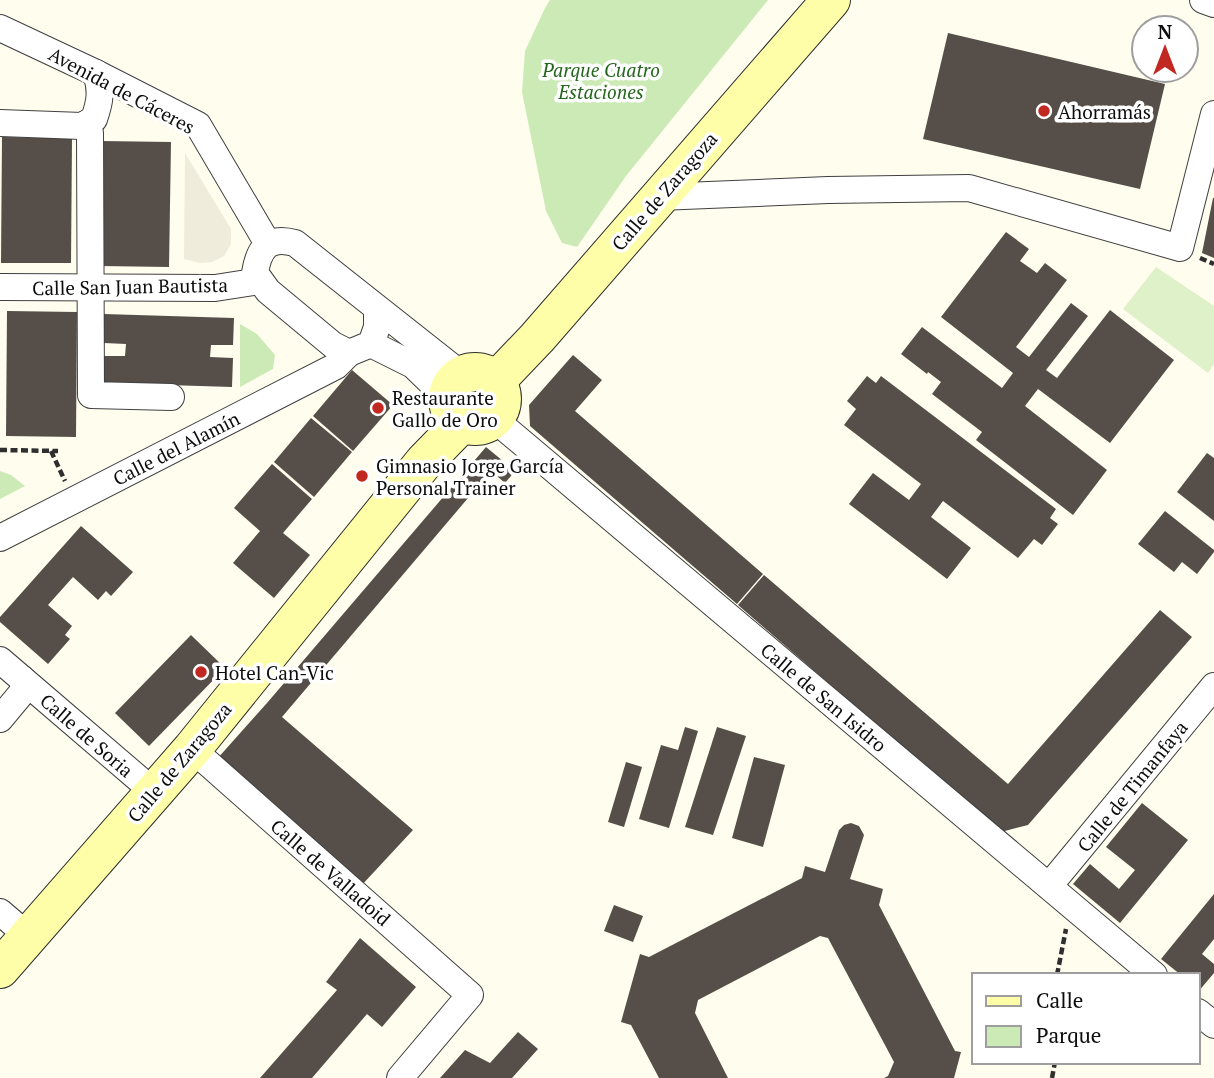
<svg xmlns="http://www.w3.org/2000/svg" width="1214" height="1078" viewBox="0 0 1214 1078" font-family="'PT Serif',serif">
<rect width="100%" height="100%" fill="#fffded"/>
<g fill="#cceab6">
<polygon points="550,0 768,0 626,176 577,247 562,243 546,211 522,92 525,51 545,8"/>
<polygon points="240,324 257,334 275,355 273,369 240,387"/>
<polygon points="0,471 11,475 25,486 0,499"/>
</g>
<polygon fill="#dff1c8" points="1156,267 1214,306 1214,364 1208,373 1123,309"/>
<polygon fill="#efecdc" points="185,153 231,229 231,244 224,256 212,262 200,263 184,259"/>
<g fill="#564f49">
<polygon points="948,33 1165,84 1140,189 923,139"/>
<polygon points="2,137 72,138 71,263 1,263"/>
<polygon points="101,141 171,142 169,267 100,266"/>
<polygon points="1213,198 1214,198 1214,258 1202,253"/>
<polygon points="1006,232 1029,249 1020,261 1037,273 1045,263 1067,280 1016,347 1029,357 1071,303 1088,316 1046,370 1057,378 1110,310 1174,360 1110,443 1038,389 1025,406 1107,470 1073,515 976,440 982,432 932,394 941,382 928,372 927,374 901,354 922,327 1002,388 1013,373 941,317"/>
<polygon points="7,311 77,312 76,437 6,436"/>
<polygon points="104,314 234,318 233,345 211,345 210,357 233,358 232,387 103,383 103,356 125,356 126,344 104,343"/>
<polygon points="573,355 602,380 575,411 763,574 737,604 530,426 529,405"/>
<polygon points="352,370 393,405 353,451 313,416"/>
<polygon points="867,376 876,383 881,376 1056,509 1050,518 1058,524 1042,545 1034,539 1018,558 943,501 931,517 971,548 947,579 849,504 873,473 909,500 921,484 844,425 856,409 847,401"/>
<polygon points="311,418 352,452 314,497 274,462"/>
<polygon points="486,447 515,471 505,483 491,471 282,717 413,830 360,887 217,759 267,703"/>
<polygon points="1207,453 1214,458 1214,521 1177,492"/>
<polygon points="272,464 312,499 283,533 310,555 274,598 233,563 260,531 234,508"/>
<polygon points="1165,511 1214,550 1214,552 1197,574 1182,562 1174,572 1138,544"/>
<polygon points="81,526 133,572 111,596 106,591 98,600 73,577 48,605 72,626 65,635 70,639 48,664 0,622 0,617"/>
<polygon points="764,575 1008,784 1160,610 1192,637 1028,825 1001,832 738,605"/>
<polygon points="191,635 225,668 149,746 115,713"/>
<polygon points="685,727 698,731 669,828 639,819 661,745 678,750"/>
<polygon points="717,727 746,736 713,835 685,827"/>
<polygon points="754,757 785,765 763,847 732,838"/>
<polygon points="626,762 642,767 624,827 608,822"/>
<polygon points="1142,803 1188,840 1120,923 1073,884 1090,864 1119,889 1135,870 1106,847"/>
<polygon points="851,823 859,826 864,835 850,879 883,889 879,905 955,1051 961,1052 954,1078 884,1078 888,1076 894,1062 828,938 820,936 698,1000 695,1013 728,1078 659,1078 631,1025 621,1022 640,954 649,957 802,878 805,866 825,872 839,830 844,825"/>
<polygon points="1214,894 1214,939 1202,954 1214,964 1214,973 1198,992 1198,975 1181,975 1161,959"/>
<polygon points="614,905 643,916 633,942 604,931"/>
<polygon points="360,938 416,987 382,1027 367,1014 312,1078 260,1078 337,990 326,982"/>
<polygon points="518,1032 538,1049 512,1078 440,1078 465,1050 490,1063"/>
</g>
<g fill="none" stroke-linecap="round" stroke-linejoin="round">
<defs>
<g id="street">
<polyline points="1203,0 1214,4"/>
<polyline points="0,28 96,73 198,125 268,244"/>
<path d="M 0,123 L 82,126 L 94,119 C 100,102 102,91 96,73"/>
<polyline points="82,126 90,133 91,395 171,397"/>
<polyline points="659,197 828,190 969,188 1180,248 1214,114"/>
<polyline points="0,287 215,288 260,281"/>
<path d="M 377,309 L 377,327 L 371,344 L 349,353 L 333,345 L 268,291 L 255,273 C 259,247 269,236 295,243 L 462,375"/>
<polyline points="371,344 413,365 447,398"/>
<polyline points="494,419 1154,975"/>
<polyline points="0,538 336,366 349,353"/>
<polyline points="0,660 21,678 25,689 0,719"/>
<polyline points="21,678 154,792"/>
<polyline points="192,749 470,995 400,1078"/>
<polyline points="1049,886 1214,686"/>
<polyline points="0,912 28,936"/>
<polyline points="1198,1012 1214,1025"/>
</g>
<g id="secondary">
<circle cx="475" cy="399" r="27"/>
<polyline points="496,381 537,338 831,0"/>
<polyline points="0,969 192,749 424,462 461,424"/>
</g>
</defs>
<use href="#street" stroke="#404040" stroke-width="28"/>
<use href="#secondary" stroke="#2f2f2f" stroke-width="40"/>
<g stroke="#2f2f2f" stroke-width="4.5" stroke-dasharray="7 3.5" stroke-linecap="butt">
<polyline points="1200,258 1214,264"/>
<polyline points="0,450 58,451"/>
<polyline points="51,451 65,481"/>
<polyline points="1057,975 1066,929"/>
<polyline points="1052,1078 1055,1062"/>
</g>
<use href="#street" stroke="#fff" stroke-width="26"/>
<use href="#secondary" stroke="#fffea8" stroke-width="38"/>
</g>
<g fill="#c12821" stroke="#fff" stroke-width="2.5">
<circle cx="1044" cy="111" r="7"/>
<circle cx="378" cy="408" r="7"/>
<circle cx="362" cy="476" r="7"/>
<circle cx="201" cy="672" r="7"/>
</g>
<g text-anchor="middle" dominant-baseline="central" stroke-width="7" stroke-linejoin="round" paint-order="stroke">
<g font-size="19" font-style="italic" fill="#24661c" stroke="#fff">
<text x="601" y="69">Parque Cuatro<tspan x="601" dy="22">Estaciones</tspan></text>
</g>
<g font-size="19" fill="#0d0d0d" stroke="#fff">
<text transform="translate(122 90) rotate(28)">Avenida de Cáceres</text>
<text transform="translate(664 191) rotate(-49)">Calle de Zaragoza</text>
<text transform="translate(130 286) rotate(-1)">Calle San Juan Bautista</text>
<text transform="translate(176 448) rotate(-27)">Calle del Alamín</text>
<text transform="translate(824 697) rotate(40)">Calle de San Isidro</text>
<text transform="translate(87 735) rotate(41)">Calle de Soria</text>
<text transform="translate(179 762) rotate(-50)">Calle de Zaragoza</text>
<text transform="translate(1132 786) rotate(-51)">Calle de Timanfaya</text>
<text transform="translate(331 872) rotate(41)">Calle de Valladoid</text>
</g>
<g font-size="19" fill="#0d0d0d" stroke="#fff" text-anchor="start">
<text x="1058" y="111">Ahorramás</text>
<text x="392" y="397">Restaurante<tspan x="392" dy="22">Gallo de Oro</tspan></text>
<text x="376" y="465">Gimnasio Jorge García<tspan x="376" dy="22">Personal Trainer</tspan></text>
<text x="215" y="672">Hotel Can-Vic</text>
</g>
</g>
<rect x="972" y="973" width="228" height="91" fill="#ffffff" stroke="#9e9e9e" stroke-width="2"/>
<rect x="986" y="996" width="35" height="10" fill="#fffea8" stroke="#9e9e9e" stroke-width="2"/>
<text x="1036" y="1008" font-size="21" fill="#0d0d0d">Calle</text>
<rect x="986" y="1026" width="35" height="21" fill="#cceab6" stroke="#9e9e9e" stroke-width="2"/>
<text x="1036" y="1043" font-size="21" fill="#0d0d0d">Parque</text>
<g transform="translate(1165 49)"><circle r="33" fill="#ffffff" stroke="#9e9e9e" stroke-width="2"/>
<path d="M0-5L12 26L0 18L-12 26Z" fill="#c12821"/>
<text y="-10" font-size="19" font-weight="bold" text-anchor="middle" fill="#0d0d0d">N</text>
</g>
</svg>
